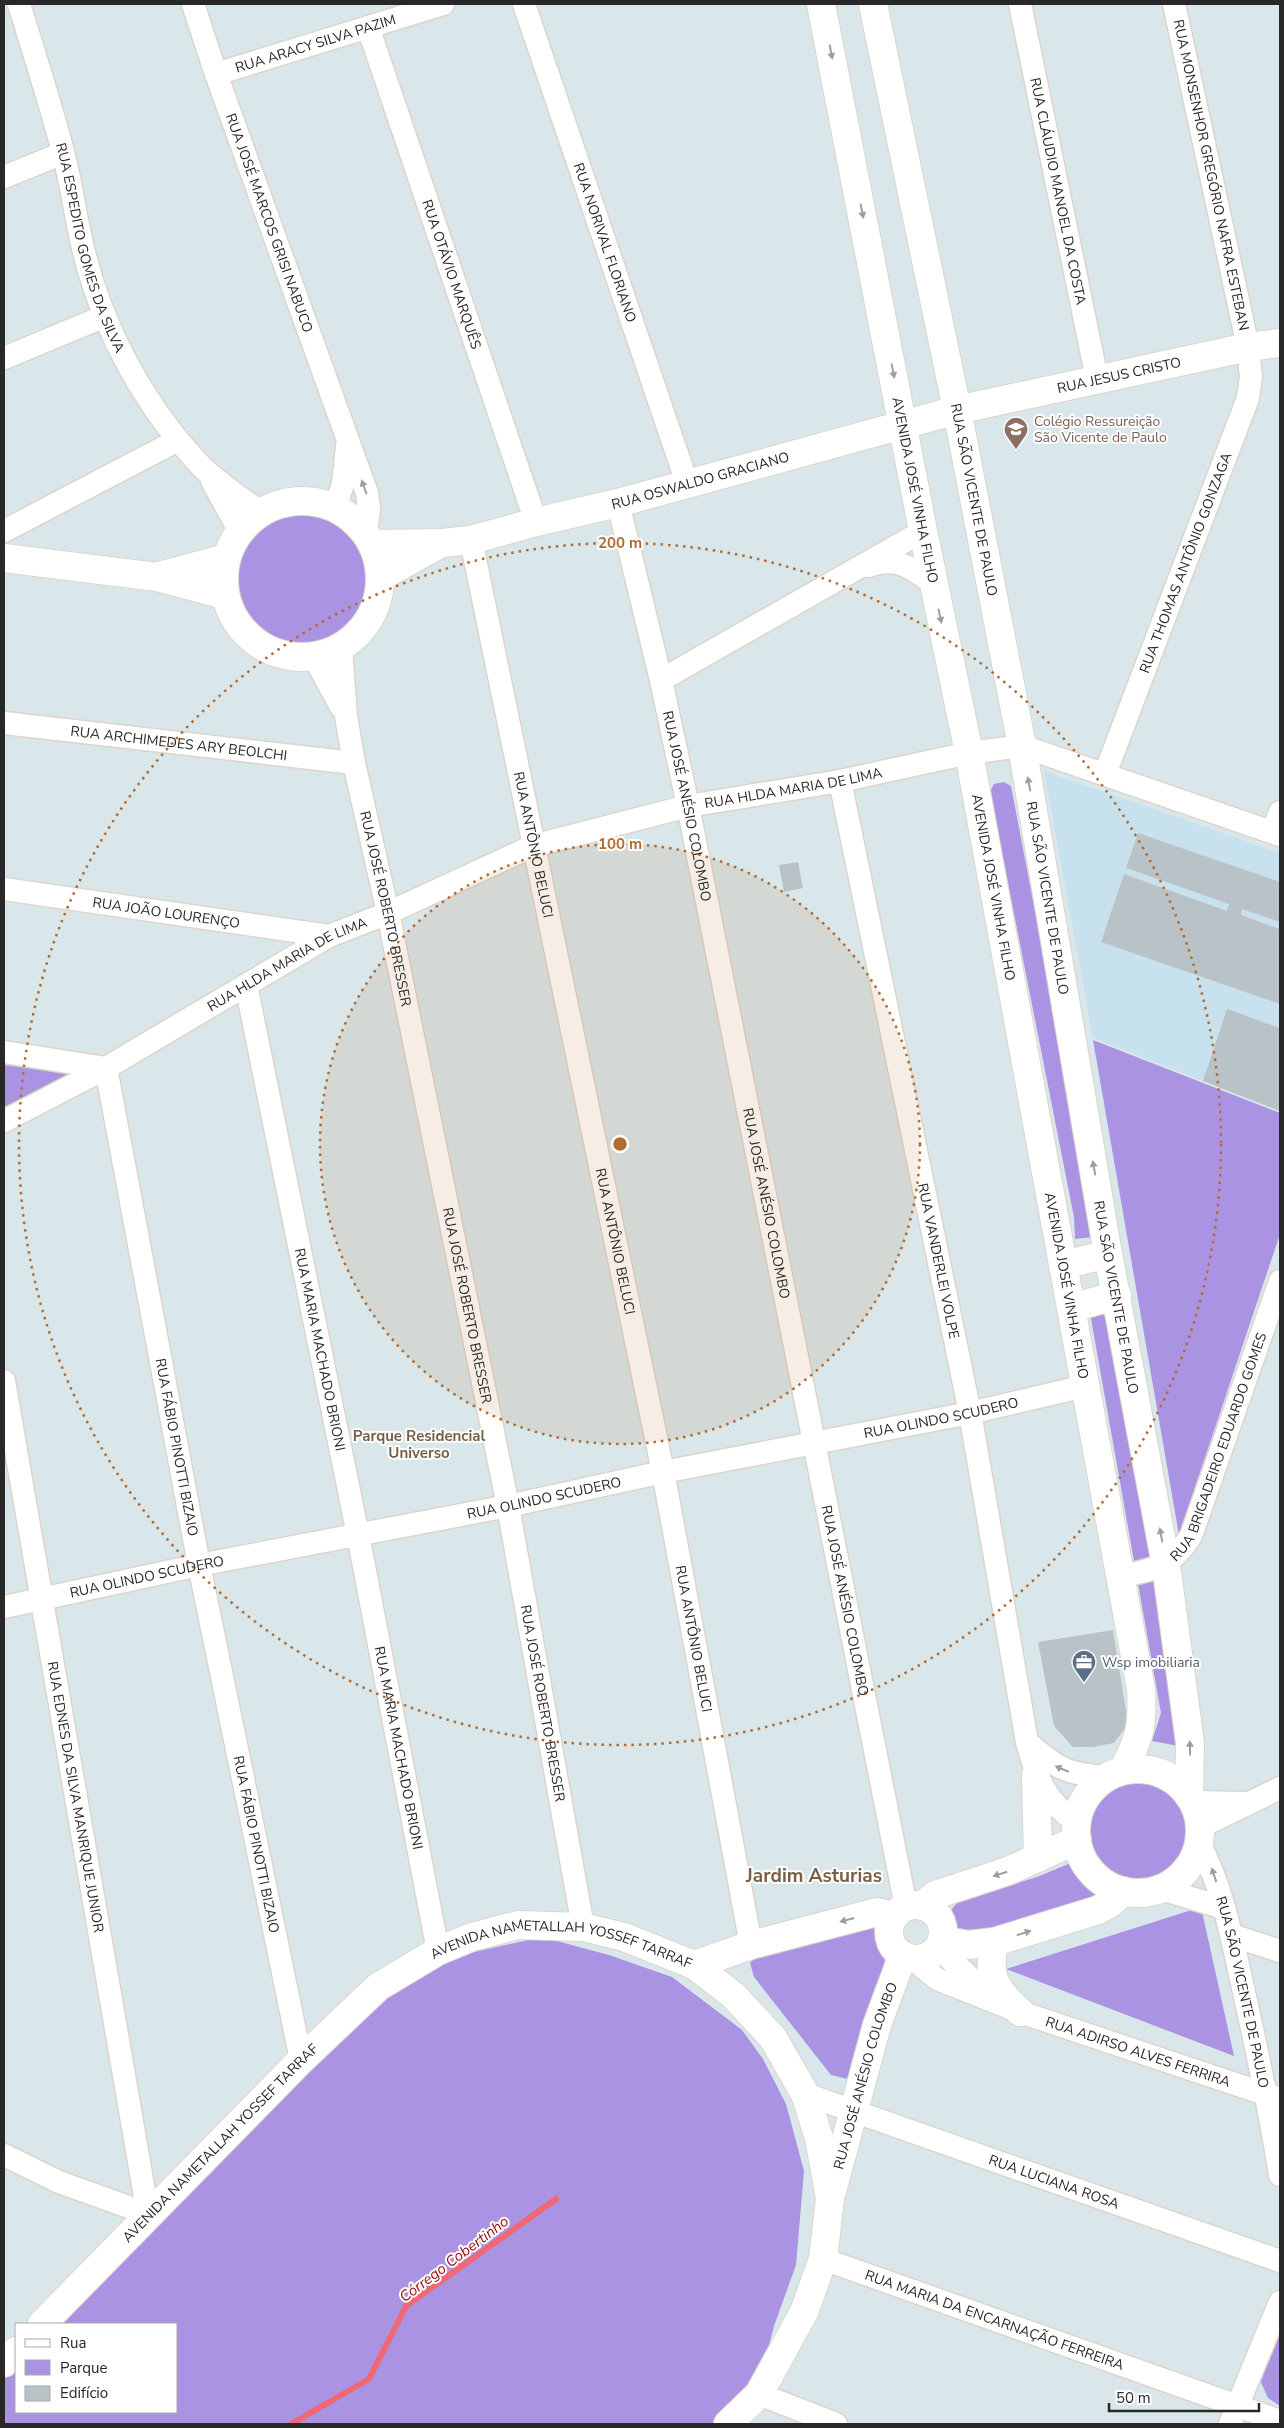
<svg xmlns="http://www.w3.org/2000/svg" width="1284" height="2428" viewBox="0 0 1284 2428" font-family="'Nunito Sans',sans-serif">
<rect width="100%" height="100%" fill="#d9e7eb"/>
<g fill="#c7e1ee">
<polygon points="1044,771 1280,853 1280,882 1138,833 1126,868 1229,904 1227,911 1124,874 1102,942 1280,1004 1280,1028 1227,1010 1204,1081 1280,1111 1093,1038"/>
<polygon points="1242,909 1280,922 1280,929 1241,915"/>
</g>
<g fill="#ab93e4">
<circle cx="300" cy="581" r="68"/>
<polygon points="1004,782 1011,786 1096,1230 1093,1237 1075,1239 1074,1217 990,792 994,784"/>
<polygon points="1093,1040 1280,1113 1280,1234 1179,1535"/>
<polygon points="4,1065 72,1073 4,1109"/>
<polygon points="1110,1309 1184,1747 1152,1741 1161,1713 1090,1313"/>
<circle cx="1139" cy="1831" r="51"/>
<path d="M 1073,1862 L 1087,1883 L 1102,1896 L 972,1939 L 950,1930 C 947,1916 949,1911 959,1901 L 1037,1877 Z"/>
<polygon points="1201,1907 1234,2056 1006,1969"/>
<polygon points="885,1924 891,1933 860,2069 848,2079 831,2075 754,1977 750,1963 759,1953"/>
<polygon points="542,1937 609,1955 672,1977 742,2030 763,2059 786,2104 804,2171 796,2265 774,2326 761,2376 715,2424 4,2424 4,2379 16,2366 16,2412 176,2412 176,2324 56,2324 384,1993 461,1955"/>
<polygon points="1280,2312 1280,2406 1268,2398 1259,2378"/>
</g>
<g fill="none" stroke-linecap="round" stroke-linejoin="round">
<polyline stroke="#f16875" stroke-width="6" points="291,2424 369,2379 406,2306 556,2199"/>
</g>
<g fill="#b9c2c6">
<polygon points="1138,833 1280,882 1280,922 1242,909 1241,915 1280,929 1280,1004 1101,942 1124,874 1227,911 1229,904 1126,868"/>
<polygon points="798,862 803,888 784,892 779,865"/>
<polygon points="1227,1009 1280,1028 1280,1111 1203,1081"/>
<polygon points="1113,1630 1128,1724 1114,1743 1093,1747 1073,1747 1054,1726 1038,1642"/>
</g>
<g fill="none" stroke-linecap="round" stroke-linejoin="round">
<defs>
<g id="minor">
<path id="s1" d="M 19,4 C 34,53 50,102 63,152 C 72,186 76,222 85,256 C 105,334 147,410 203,468 C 220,484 241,498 260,512"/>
<path id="s2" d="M 193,4 L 216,74 L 367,493 L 369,509 L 366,533"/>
<path id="s3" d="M 524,4 L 687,483"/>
<path id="s4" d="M 1020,4 L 1097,379"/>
<path id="s5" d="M 368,27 L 536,522"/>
<path id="s6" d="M 216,74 L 443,4"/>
<polyline points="4,177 63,153"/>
<polyline points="4,358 105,316"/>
<polyline points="212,481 239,530"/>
<path id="s7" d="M 618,503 L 661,680 L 688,806 L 906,1907"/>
<polyline points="335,508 343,484 347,446"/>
<polyline points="4,531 178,440"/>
<path id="s8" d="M 471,540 L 663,1472 L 751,1945"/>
<path d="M 868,566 C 898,556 910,567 934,584"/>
<path id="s9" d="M 341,648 L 346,716 L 354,763 L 388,913 L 508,1506 L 583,1927"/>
<polyline points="314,657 341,707"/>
<polyline points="661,680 923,531"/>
<path id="s10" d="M 4,723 L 354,763"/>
<path id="s11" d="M 1105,774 L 1248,398 L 1251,377 L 1248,347 L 1174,4"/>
<path id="s12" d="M 840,781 L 970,1413 L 1027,1742 C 1037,1778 1044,1801 1077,1822"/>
<polyline points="1273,832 1280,812"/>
<path id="s13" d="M 4,889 L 329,936"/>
<path id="s14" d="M 246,985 L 358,1535 L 438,1951"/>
<path id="s15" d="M 4,1052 L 106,1068 L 199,1565 L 301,2060"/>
<path id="s16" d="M 4,1121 L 106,1068 L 329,936 L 388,913 L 533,846 L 688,806 L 840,781 L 969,753 L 1022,746 L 1280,835"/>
<path id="s17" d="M 4,1381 L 148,2214 L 59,2182 L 4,2155"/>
<path id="s18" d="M 1120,1577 C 1158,1567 1168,1570 1191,1536 L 1280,1281"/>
<path id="s19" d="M 4,1607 L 199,1565 L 508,1506 L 663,1472 L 970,1413 L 1085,1386"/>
<path d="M 1027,1742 C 1057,1768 1065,1774 1106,1777"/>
<polyline points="1193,1802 1245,1803"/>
<polyline points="1200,1827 1280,1788"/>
<path id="s20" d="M 1199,1843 C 1223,1888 1232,1939 1243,1988 C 1257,2050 1270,2112 1280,2175"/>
<polyline points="1161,1889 1224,1908"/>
<polyline points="1231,1935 1280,1951"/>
<polyline points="938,1948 987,1993"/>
<path id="s21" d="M 913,1959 L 937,1979 L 1020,2012 L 1280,2099"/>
<path id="s22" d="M 805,2094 L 1280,2261"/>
<path id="s23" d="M 823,2259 L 1280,2421"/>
<polyline points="759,2394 836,2424"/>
<polyline points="1230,2424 1280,2302"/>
</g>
<g id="tertiary">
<path id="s24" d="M 821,4 L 923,531 L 969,753 L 1141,1689 C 1143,1724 1140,1739 1123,1770"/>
<path id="s25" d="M 873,4 L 957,410 L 1022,746 L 1108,1254 L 1166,1565 L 1190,1743 L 1189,1796"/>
<circle cx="302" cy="579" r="78"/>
<path id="s26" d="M 372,544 L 442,543 L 471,540 L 536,522 L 618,503 L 957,410 L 1248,347 L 1280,343"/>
<polyline points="4,558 157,577 225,595"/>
<polyline points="159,576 226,558"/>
<polyline points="380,577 438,545"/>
<polyline points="1064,1265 1108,1254"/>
<polyline points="1072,1308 1117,1295"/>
<circle cx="1138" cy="1831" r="62"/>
<polyline points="1036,1775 1038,1858"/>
<circle cx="916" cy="1932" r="27"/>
<polyline points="922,1906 935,1895 1008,1871 1077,1840"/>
<polyline points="942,1940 968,1945 994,1942 1098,1910 1112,1902 1123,1891"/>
<path d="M 994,1942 C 987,1977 995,1989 1020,2012"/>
<polyline points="694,1965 751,1945 877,1912 894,1917"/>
<path id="s27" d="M 832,2191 L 877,2025 L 903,1955"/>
<path id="s28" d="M 42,2324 L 301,2060 L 378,1987 L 438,1951 L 472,1937 L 518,1925 L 583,1927 L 624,1937 L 694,1965 L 733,1995 L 773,2038 L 805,2094 L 819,2138 L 830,2198 L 823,2259 L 804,2312 L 759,2394 L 728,2424"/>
<polyline points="4,2363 16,2351"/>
</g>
</defs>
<use href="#minor" stroke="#ded4cb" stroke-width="25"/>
<use href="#tertiary" stroke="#ded4cb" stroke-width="30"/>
<use href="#minor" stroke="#fff" stroke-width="22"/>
<use href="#tertiary" stroke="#fff" stroke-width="28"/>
</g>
<defs><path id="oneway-solid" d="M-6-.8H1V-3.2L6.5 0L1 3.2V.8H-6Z" transform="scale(1.25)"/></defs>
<g fill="#9e9e9e">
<use href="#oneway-solid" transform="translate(831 52) rotate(79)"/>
<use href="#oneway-solid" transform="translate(862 211) rotate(79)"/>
<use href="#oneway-solid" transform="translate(893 371) rotate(79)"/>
<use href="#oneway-solid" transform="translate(364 487) rotate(-110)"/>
<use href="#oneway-solid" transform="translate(940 616) rotate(78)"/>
<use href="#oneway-solid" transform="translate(1029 784) rotate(-100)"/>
<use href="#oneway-solid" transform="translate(1094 1168) rotate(-100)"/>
<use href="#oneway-solid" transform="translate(1161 1535) rotate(-100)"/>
<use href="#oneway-solid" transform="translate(1190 1748) rotate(-91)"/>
<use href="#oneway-solid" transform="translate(1062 1769) rotate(-157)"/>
<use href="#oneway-solid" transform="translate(1000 1874) rotate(162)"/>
<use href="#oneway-solid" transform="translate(1214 1875) rotate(-108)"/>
<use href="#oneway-solid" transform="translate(847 1920) rotate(165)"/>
<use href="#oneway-solid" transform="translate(1024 1933) rotate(-17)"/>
</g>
<circle cx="620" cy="1144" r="300" fill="#b36b2f" fill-opacity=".12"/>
<g fill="none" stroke="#b36b2f" stroke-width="2.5" stroke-dasharray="2.5 5">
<circle cx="620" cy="1144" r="300"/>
<circle cx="620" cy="1144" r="601"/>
</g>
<defs>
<symbol id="school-pin" viewBox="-11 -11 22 30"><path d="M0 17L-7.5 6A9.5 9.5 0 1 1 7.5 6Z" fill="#8d6e63" stroke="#fff"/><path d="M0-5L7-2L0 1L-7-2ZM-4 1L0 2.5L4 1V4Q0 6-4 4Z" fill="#fff"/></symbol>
<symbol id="office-pin" viewBox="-11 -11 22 30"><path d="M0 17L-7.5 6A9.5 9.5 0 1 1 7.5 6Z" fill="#5c6f8a" stroke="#fff"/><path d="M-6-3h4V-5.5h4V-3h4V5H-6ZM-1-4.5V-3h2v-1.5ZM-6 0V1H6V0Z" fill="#fff"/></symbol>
</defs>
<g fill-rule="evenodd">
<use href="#school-pin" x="1002" y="415" width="28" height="38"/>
<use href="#office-pin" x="1070" y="1648" width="28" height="38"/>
</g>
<g text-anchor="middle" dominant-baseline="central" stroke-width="4" stroke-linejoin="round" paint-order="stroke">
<g font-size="14" fill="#282828" stroke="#fff">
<text stroke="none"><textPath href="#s6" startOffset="104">RUA ARACY SILVA PAZIM</textPath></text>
<text transform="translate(1211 175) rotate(78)">RUA MONSENHOR GREGÓRIO NAFRA ESTEBAN</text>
<text stroke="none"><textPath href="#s4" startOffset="191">RUA CLÁUDIO MANOEL DA COSTA</textPath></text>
<text stroke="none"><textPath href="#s2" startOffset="232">RUA JOSÉ MARCOS GRISI NABUCO</textPath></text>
<text stroke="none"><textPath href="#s3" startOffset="252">RUA NORIVAL FLORIANO</textPath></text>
<text stroke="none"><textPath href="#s1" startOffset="254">RUA ESPEDITO GOMES DA SILVA</textPath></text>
<text stroke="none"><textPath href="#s5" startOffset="261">RUA OTÁVIO MARQUÊS</textPath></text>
<text stroke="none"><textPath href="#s26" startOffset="768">RUA JESUS CRISTO</textPath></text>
<text stroke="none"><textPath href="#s26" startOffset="336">RUA OSWALDO GRACIANO</textPath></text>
<text stroke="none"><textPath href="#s24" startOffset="495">AVENIDA JOSÉ VINHA FILHO</textPath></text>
<text stroke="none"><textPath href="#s25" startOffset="506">RUA SÃO VICENTE DE PAULO</textPath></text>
<text stroke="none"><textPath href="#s11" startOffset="226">RUA THOMAS ANTÔNIO GONZAGA</textPath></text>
<text stroke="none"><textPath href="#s10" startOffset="176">RUA ARCHIMEDES ARY BEOLCHI</textPath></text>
<text stroke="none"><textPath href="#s16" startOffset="864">RUA HLDA MARIA DE LIMA</textPath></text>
<text stroke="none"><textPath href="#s7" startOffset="311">RUA JOSÉ ANÉSIO COLOMBO</textPath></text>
<text stroke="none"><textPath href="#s8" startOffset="311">RUA ANTÔNIO BELUCI</textPath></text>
<text stroke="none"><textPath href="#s24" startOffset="900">AVENIDA JOSÉ VINHA FILHO</textPath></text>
<text stroke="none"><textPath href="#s25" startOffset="911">RUA SÃO VICENTE DE PAULO</textPath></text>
<text stroke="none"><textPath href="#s9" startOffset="265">RUA JOSÉ ROBERTO BRESSER</textPath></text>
<text stroke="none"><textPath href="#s13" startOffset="164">RUA JOÃO LOURENÇO</textPath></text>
<text stroke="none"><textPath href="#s16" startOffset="324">RUA HLDA MARIA DE LIMA</textPath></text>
<text stroke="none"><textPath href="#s7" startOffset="716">RUA JOSÉ ANÉSIO COLOMBO</textPath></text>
<text stroke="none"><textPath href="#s8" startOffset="716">RUA ANTÔNIO BELUCI</textPath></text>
<text stroke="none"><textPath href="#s12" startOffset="490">RUA VANDERLEI VOLPE</textPath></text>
<text stroke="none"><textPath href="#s24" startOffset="1305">AVENIDA JOSÉ VINHA FILHO</textPath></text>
<text stroke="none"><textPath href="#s25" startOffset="1316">RUA SÃO VICENTE DE PAULO</textPath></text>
<text stroke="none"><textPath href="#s9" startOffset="670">RUA JOSÉ ROBERTO BRESSER</textPath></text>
<text stroke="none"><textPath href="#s14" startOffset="372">RUA MARIA MACHADO BRIONI</textPath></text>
<text stroke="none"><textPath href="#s19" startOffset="956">RUA OLINDO SCUDERO</textPath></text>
<text stroke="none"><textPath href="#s18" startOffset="178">RUA BRIGADEIRO EDUARDO GOMES</textPath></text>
<text stroke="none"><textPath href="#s15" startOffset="489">RUA FÁBIO PINOTTI BIZAIO</textPath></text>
<text stroke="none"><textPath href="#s19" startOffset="551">RUA OLINDO SCUDERO</textPath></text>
<text stroke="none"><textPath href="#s19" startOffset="146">RUA OLINDO SCUDERO</textPath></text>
<text stroke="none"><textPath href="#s7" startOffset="1121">RUA JOSÉ ANÉSIO COLOMBO</textPath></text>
<text stroke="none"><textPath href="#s8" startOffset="1121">RUA ANTÔNIO BELUCI</textPath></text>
<text stroke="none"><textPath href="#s9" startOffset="1075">RUA JOSÉ ROBERTO BRESSER</textPath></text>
<text stroke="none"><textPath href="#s14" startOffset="778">RUA MARIA MACHADO BRIONI</textPath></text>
<text stroke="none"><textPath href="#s17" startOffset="422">RUA EDNES DA SILVA MANRIQUE JUNIOR</textPath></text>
<text stroke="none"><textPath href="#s15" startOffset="894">RUA FÁBIO PINOTTI BIZAIO</textPath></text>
<text stroke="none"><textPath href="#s28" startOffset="674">AVENIDA NAMETALLAH YOSSEF TARRAF</textPath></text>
<text stroke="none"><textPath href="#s20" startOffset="156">RUA SÃO VICENTE DE PAULO</textPath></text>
<text stroke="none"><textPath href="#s21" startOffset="245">RUA ADIRSO ALVES FERRIRA</textPath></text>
<text stroke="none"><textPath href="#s27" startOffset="120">RUA JOSÉ ANÉSIO COLOMBO</textPath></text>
<text stroke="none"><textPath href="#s28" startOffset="254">AVENIDA NAMETALLAH YOSSEF TARRAF</textPath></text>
<text stroke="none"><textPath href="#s22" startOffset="264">RUA LUCIANA ROSA</textPath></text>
<text stroke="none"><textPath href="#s23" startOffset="182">RUA MARIA DA ENCARNAÇÃO FERREIRA</textPath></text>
</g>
<g font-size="14" fill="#785e54" stroke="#fff" text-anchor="start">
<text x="1034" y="421">Colégio Ressureição<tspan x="1034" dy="16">São Vicente de Paulo</tspan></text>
</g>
<g font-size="14" fill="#4e5e75" stroke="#fff" text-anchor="start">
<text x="1102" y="1662">Wsp imobiliaria</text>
</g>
<g font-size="15" font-weight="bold" fill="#795f48" stroke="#fff">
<text x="419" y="1436">Parque Residencial<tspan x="419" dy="17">Universo</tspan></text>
</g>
<g font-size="15" font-style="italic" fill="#9a0a0c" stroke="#fff">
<text transform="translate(454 2259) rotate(-37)">Córrego Cobertinho</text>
</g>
<g font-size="19" font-weight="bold" fill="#795f48" stroke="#fff">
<text x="814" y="1876">Jardim Asturias</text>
</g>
</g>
<circle cx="620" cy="1144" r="8" fill="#b36b2f" stroke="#fff" stroke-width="2.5"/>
<g font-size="15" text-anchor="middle" font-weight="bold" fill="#b36b2f" stroke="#fff" stroke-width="4" stroke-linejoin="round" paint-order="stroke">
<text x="620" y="548">200 m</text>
<text x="620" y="849">100 m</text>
</g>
<rect width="1284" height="2428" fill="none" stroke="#282828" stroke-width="10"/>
<rect x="15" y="2323" width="162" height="90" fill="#ffffff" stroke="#a9a9a9"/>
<rect x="25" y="2339" width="25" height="8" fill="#ffffff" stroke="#a9a9a9"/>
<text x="60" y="2348" font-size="15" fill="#282828">Rua</text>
<rect x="25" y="2360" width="25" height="15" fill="#ab93e4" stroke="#a9a9a9"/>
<text x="60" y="2373" font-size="15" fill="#282828">Parque</text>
<rect x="25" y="2386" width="25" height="15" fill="#b9c2c6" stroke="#a9a9a9"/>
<text x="60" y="2398" font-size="15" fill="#282828">Edifício</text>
<path d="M1109 2403v8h150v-8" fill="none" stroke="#282828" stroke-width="2.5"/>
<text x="1116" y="2403" font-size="15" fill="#282828" stroke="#ffffff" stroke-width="4" paint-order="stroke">50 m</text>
</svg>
